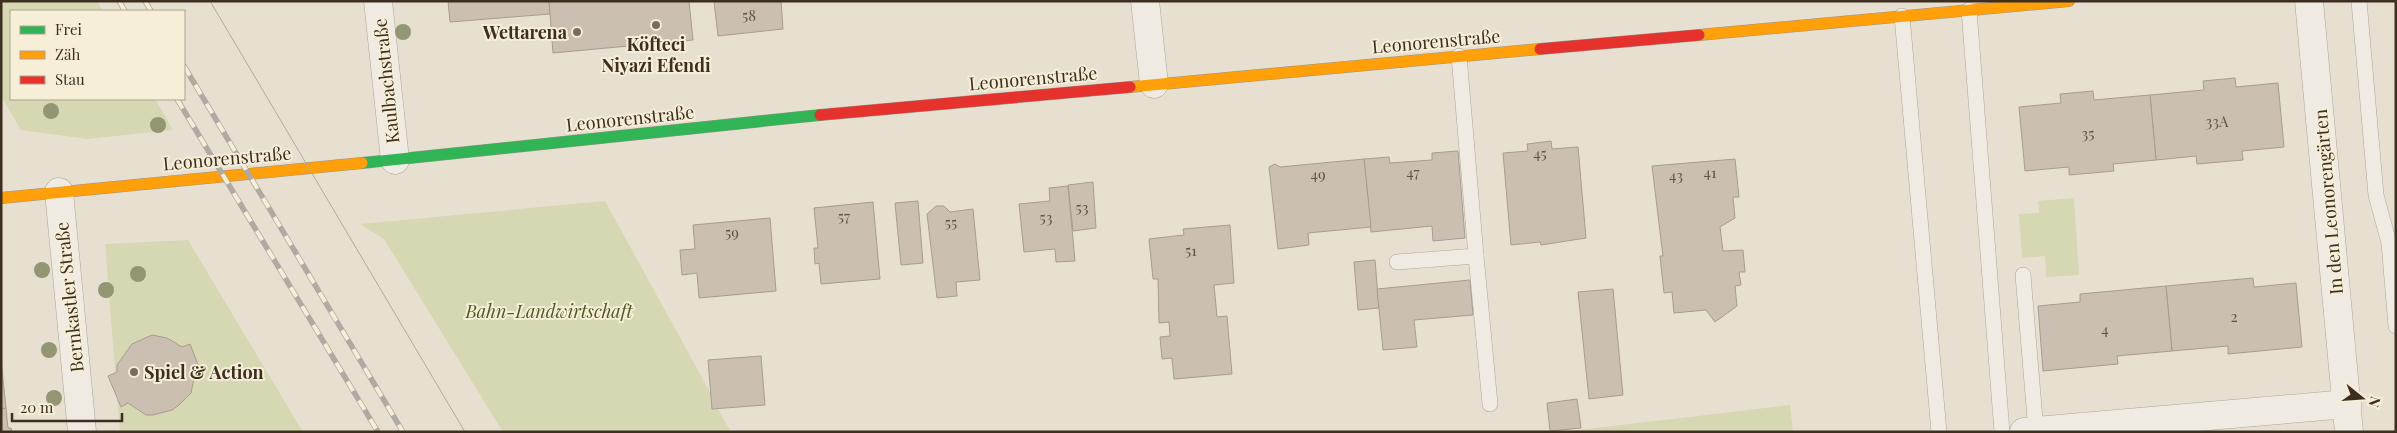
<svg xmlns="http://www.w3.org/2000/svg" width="2397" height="433" viewBox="0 0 2397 433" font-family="'Playfair Display',serif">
<rect width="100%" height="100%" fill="#e7e0d1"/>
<g fill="#d6d7b3">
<polygon points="1,1 97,1 103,11 11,11 11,99 155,99 173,130 87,139 21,130 1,96"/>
<polygon points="2074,198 2079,275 2046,277 2045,256 2022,258 2019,214 2039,213 2038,201"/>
<polygon points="605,201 711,394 712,409 718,409 731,432 503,432 384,239 360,224"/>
<polygon points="188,240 303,432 120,432 105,244"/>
<polygon points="1790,405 1793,432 1562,432"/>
</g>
<g fill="#cbbfb2" stroke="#a89c90">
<polygon points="448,1 549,1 550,14 450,22"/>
<polygon points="549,1 689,1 693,40 553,53"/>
<polygon points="714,1 781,1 783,29 718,36"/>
<polygon points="2235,78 2236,87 2278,83 2284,147 2242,151 2243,160 2197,164 2196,156 2156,160 2150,95 2204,90 2203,81"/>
<polygon points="2093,91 2094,100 2150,95 2156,160 2113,164 2114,171 2069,175 2069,167 2025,171 2019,107 2061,103 2060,94"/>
<polygon points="1551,141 1552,149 1578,147 1586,238 1541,245 1540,242 1511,245 1503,153 1528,151 1527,144"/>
<polygon points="1458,151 1465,238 1433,241 1432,226 1371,232 1364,159 1389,157 1390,163 1432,160 1432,153"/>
<polygon points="1364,159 1371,227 1308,233 1309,245 1278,249 1269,167 1275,164 1280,167"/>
<polygon points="1735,159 1739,197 1733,197 1735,218 1720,227 1723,251 1743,250 1745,272 1739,272 1741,285 1735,286 1737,306 1715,322 1706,310 1674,313 1672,292 1664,293 1660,256 1663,256 1652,166"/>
<polygon points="1093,182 1096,228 1073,231 1068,185"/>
<polygon points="1068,186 1075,261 1056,262 1055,249 1024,252 1019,204 1050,201 1049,188"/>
<polygon points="918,201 923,263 901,265 895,203"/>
<polygon points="873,202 880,279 821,284 819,263 815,264 814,248 818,248 814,208"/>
<polygon points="936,206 944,206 950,212 973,209 980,280 956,282 957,296 937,298 927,214"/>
<polygon points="770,218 776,291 699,298 697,273 682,275 680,250 695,249 693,225"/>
<polygon points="1230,225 1234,283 1214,285 1217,317 1227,316 1232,374 1174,379 1172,358 1162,359 1160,337 1170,336 1169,322 1159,323 1158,279 1153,279 1149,239 1184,235 1183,229"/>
<polygon points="1375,260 1379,308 1358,310 1354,262"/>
<polygon points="2253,278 2254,287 2296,283 2302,347 2228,354 2228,346 2172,351 2166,286"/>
<polygon points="1470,280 1473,315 1414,320 1417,347 1383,350 1377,289"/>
<polygon points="2166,286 2172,351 2117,356 2118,364 2043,371 2038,306 2080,302 2080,294"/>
<polygon points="1613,289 1623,395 1589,399 1578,292"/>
<polygon points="152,335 167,338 182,347 190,344 202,375 194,378 191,393 179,405 172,410 153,415 146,415 128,403 121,407 108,376 117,372 117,365 132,344"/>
<polygon points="761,356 765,405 712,409 708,360"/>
<polygon points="1,360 6,408 1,409"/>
<polygon points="1577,399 1581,428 1550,431 1547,403"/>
<polygon points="6,408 8,428 11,428 12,432 1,432 1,409"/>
</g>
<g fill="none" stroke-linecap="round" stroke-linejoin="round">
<defs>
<g id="lane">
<polyline points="2359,1 2376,195 2389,243 2396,326"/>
<polyline points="1969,10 2002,432"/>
<polyline points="1902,16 1939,432"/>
<polyline points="1476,256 1490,404"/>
<polyline points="1397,262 1476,256 1459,56"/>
<polyline points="2023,275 2036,431"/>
</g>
<g id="street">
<polyline points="378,1 395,160"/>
<polyline points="1145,1 1154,84"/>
<polyline points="2309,1 2349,432"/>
<polyline points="59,192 82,432"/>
<polyline points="2024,432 2347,404"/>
</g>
<polyline id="fast" points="362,163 820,115"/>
<g id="slow">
<polyline points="1699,35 2069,1"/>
<polyline points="1130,87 1540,49"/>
<polyline points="1,198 362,163"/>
</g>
<g id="jam">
<polyline points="1540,49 1699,35"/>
<polyline points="820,115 1130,87"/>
</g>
</defs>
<use href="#lane" stroke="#ada599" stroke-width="16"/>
<use href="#street" stroke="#ada599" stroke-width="29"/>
<use href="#fast" stroke="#9c958a" stroke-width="12"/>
<use href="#slow" stroke="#9c958a" stroke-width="12"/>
<use href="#jam" stroke="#9c958a" stroke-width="12"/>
<use href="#lane" stroke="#efebe3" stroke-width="15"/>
<use href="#street" stroke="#efebe3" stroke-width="28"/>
<use href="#fast" stroke="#30b455" stroke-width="11"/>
<use href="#slow" stroke="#ff9f0a" stroke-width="11"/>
<use href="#jam" stroke="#e5322d" stroke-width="11"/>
<polyline stroke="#afaaa2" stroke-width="1" points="210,1 465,432"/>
<defs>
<g id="rail">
<polyline points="119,1 125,11"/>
<polyline points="145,1 151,11"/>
<polyline points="184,66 403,432"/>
<polyline points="177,99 378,432"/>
</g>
</defs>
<use href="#rail" stroke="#afaaa2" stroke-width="5.5"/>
<use href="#rail" stroke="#f7eed8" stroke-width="4" stroke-dasharray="11" stroke-linecap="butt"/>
</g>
<g fill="#929673">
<circle cx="403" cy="32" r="8"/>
<circle cx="51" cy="111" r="8"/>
<circle cx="158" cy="125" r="8"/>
<circle cx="42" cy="270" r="8"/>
<circle cx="138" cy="274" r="8"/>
<circle cx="106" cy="290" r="8"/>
<circle cx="49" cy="350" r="8"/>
<circle cx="54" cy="398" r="8"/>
</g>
<g fill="#786c5e" stroke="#f7eed8" stroke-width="2">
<circle cx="656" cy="25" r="5"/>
<circle cx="577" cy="32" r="5"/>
<circle cx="134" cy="372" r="5"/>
</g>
<g text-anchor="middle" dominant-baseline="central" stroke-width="4" stroke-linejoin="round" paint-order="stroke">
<g font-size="15" fill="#605244">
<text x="749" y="15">58</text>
<text x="2217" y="121">33A</text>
<text x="2088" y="133">35</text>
<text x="1540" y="153">45</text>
<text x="1413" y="172">47</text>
<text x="1710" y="172">41</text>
<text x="1318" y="174">49</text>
<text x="1676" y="175">43</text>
<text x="1082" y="207">53</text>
<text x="844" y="216">57</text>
<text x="1046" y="217">53</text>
<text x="951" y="222">55</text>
<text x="732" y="232">59</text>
<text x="1191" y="250">51</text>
<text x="2234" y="316">2</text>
<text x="2105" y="329">4</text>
</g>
<g font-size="18" font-weight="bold" fill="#3d2e20" stroke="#f7eed8" text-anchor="end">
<text x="567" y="32">Wettarena</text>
<text x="656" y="44" text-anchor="middle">Köfteci<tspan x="656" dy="21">Niyazi Efendi</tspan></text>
<text x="144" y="372" text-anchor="start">Spiel &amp; Action</text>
</g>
<g font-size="18" fill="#3d2e20" stroke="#f7eed8">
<text transform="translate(1436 41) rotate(-5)">Leonorenstraße</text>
<text transform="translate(1033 78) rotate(-5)">Leonorenstraße</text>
<text transform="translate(386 81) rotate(-96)">Kaulbachstraße</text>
<text transform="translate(630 118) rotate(-6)">Leonorenstraße</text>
<text transform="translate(227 158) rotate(-5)">Leonorenstraße</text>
<text transform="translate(2328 202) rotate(-95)">In den Leonorengärten</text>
<text transform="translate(69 297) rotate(-96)">Bernkastler Straße</text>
</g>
<g font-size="18" font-style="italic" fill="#4d5a26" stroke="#f7eed8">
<text x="549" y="311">Bahn-Landwirtschaft</text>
</g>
</g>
<rect width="2397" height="433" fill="none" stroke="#3d2e20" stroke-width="5"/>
<rect x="10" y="10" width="175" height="90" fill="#f7eed8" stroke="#ada18e"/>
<rect x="20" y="26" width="25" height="8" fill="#30b455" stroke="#ada18e"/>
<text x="55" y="35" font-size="15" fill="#3d2e20">Frei</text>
<rect x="20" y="51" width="25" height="8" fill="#ff9f0a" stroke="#ada18e"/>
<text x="55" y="60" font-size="15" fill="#3d2e20">Zäh</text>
<rect x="20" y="76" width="25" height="8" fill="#e5322d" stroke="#ada18e"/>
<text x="55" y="85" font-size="15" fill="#3d2e20">Stau</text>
<g transform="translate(2362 398) rotate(107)" stroke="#f7eed8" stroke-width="4" paint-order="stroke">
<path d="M0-4L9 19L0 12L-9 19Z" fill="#3d2e20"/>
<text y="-8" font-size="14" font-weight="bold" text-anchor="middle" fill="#3d2e20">N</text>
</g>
<path d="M12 413v8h110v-8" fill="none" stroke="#3d2e20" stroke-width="2.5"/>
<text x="20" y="413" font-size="15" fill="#3d2e20" stroke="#f7eed8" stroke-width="4" paint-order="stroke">20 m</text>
</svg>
